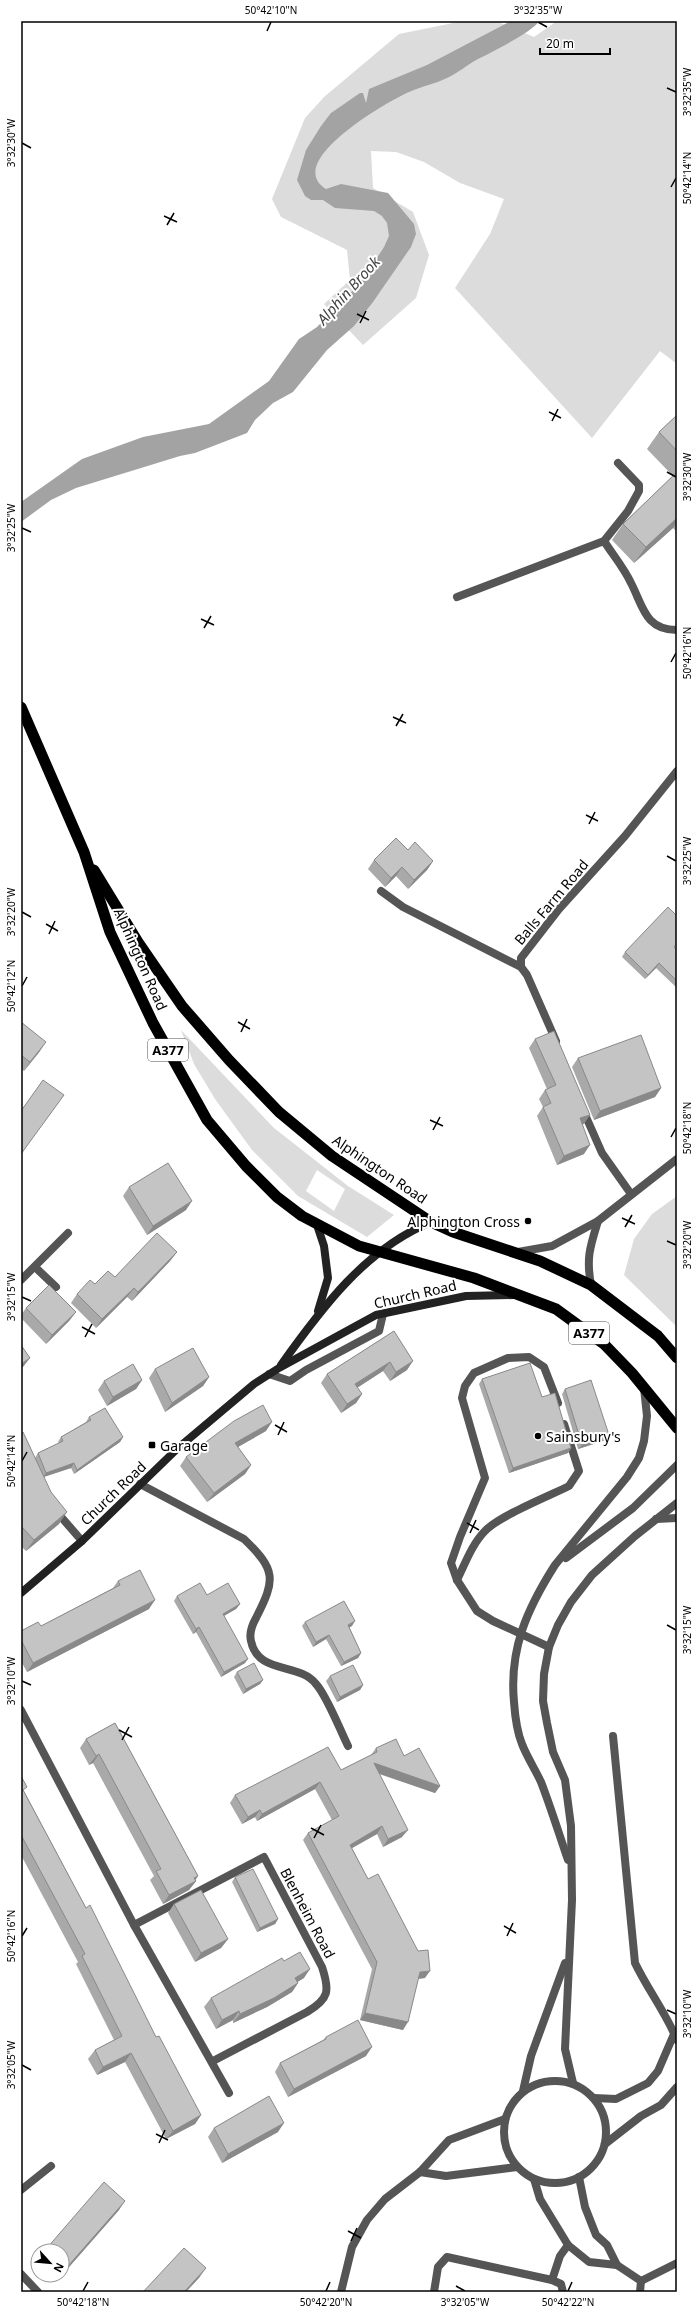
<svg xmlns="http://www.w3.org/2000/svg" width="698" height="2313" viewBox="0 0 698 2313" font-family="'Noto Sans',sans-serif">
<rect width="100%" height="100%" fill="#fff"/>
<g fill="#dcdcdc" fill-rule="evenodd">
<polygon points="463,21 496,21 534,37 557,21 677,21 677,364 660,351 592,438 455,288 490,234 504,199 460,183 424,162 396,152 371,151 373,188 413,212 429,255 416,298 363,345 324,304 350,280 347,250 281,217 272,199 305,118 324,97 399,34"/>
<path d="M 181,1030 L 274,1128 L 348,1186 L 394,1215 L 367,1237 L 298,1196 L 252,1150 L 215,1099 L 194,1064 ZM 317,1170 L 345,1189 L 334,1211 L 306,1191 Z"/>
<polygon points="677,1196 677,1327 624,1275 634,1239 652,1214"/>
</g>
<path fill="#a3a3a3" d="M 511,21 L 539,21 C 534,31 490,53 478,59 C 467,65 458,73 447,78 C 435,84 422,86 409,92 C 388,101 282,162 326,189 L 341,184 L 388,193 L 414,224 L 416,234 L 411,247 L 373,302 L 354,326 L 327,350 L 293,392 L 273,403 L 255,420 L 247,433 L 195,453 L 180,456 L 76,488 L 51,500 L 21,522 L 21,502 L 82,459 L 143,437 L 209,424 L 269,381 L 299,339 L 317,327 L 362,281 L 384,247 L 389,236 L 387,223 L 382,216 L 374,211 L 335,208 L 323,200 L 311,200 L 305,196 L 297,180 L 306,150 L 321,126 L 331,113 L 360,93 L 363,93 L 366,103 L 369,89 L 427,65 Z"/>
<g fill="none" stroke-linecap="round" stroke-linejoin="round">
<g stroke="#555" stroke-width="8">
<path d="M 604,541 C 613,555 624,568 631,583 C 643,606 645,630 677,630"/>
<polyline points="457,597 604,541 628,511 639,491 639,485 618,463"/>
<polyline points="381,891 403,907 521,967"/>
<polyline points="269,1374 290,1381 306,1370 379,1331 383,1314"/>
<polyline points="56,1511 82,1541"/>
<path d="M 457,1580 C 465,1564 472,1544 485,1531 C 499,1516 549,1496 569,1486 L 579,1471 L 564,1424"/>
<polyline points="549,1647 493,1621 477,1611 457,1580 451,1563 460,1537 485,1478 462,1398 465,1386 474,1373 508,1358 529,1357 544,1367 558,1403"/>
<path d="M 613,1736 L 635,1963 C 648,1990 666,2013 677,2040"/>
<polyline points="594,2098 616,2099 648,2083 658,2071 674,2034"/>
<polyline points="605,2144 641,2116 661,2105 677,2087"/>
<polyline points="579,2177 585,2207 596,2235 607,2245 617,2265"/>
<polyline points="534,2179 540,2199 568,2245 589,2262 617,2265 641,2281 640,2292"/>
<polyline points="21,2190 51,2166"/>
<polyline points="552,2280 560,2256 568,2245"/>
<polyline points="641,2281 677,2263"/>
<polyline points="434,2292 438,2267 447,2257 552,2280 561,2284 563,2292"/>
</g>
<g stroke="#555" stroke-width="8">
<polyline points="556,1041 527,975 521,967 521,958 559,909 625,836 677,771"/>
<polyline points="583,1110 602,1153 631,1194"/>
<polyline points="35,1267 56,1287"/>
<polyline points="21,1280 68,1233"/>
<path d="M 140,1484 L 244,1539 C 276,1570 276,1579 256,1618 C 252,1625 249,1633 251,1641 C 258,1675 299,1662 316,1684 C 327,1696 340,1730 348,1746"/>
<polyline points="21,1710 134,1925 229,2093"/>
<path d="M 134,1925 L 264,1857 L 322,1967 C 330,1991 329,1999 307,2012 L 213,2061"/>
<polyline points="21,2274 38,2292"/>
</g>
<g stroke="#555" stroke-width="8">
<polyline points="518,1252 552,1246 598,1221 677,1159"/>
<path d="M 591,1285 C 586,1258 590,1247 598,1221"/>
<polyline points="656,1519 677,1518"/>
<polyline points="566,1558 633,1508 677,1465"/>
<path d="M 568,1860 C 559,1834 551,1808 541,1782 C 535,1769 527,1757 522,1744 C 517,1732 515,1716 514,1702 C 509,1649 527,1609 555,1565 L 627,1477 L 639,1458 L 644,1441 L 647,1416 L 644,1388"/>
<circle cx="555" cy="2132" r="51"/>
<polyline points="573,2083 565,2049 572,1900 571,1826 565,1780 553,1752 547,1723 543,1701 544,1674 549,1647 558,1625 571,1602 592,1575 635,1536 677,1503"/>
<polyline points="523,2091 531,2056 565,1963"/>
<polyline points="420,2172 446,2176 517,2167"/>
<polyline points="341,2292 352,2247 367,2220 385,2199 420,2172 449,2140 505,2119"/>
</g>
<g stroke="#222" stroke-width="8">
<polyline points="317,1225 324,1246 328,1278 318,1311"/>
<path d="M 281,1365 C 321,1309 365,1249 431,1222"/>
<polyline points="21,1593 82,1541 178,1448 254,1384 279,1368 376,1315 466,1296 514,1295"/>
</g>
<g stroke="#000" stroke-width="11">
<polyline points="21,707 84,852 110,932 153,1023 207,1120 246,1166 277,1197 302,1216 359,1246 474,1278 556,1309 604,1344 632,1373 677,1428"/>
<polyline points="94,870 138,942 182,1006 229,1060 279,1112 332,1156 431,1222 453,1232 540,1261 591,1285 658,1336 677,1358"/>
</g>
</g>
<g fill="#a9a9a9">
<polygon points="677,415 677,532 673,528 634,563 612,540 623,524 673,476 647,449 659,432"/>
<polygon points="408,850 433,861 427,870 408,889 396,876 385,887 368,869 374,860"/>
<polygon points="675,947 677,950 677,988 656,968 645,979 622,957 625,952"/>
<polygon points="21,1022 40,1051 24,1071 21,1069"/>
<polygon points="535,1039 584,1124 582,1124 584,1154 557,1165 537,1116 543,1107 539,1099 545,1090 547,1089 529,1048"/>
<polygon points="578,1058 661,1088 655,1097 594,1120 572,1067"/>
<polygon points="129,1187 186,1210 147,1235 123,1196"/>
<polygon points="177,1252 170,1261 132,1301 127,1297 96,1328 71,1303 77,1294 95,1284 115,1277"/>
<polygon points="26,1308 76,1312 69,1321 46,1344 21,1318 21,1315"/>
<polygon points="394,1331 407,1370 390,1381 383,1371 357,1388 362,1394 356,1403 341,1413 321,1383 327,1374"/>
<polygon points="155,1369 209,1377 203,1386 165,1412 149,1378"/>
<polygon points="482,1379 542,1397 571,1448 568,1453 509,1473 479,1384"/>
<polygon points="142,1380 136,1389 107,1406 98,1390 104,1381"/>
<polygon points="565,1389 606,1440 578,1449 562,1394"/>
<polygon points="89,1417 123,1437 120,1442 74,1474 71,1468 44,1477 59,1524 26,1551 21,1546 21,1433 35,1458 38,1453 59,1443 58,1442 61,1437 86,1422"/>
<polygon points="266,1431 238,1447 251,1465 245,1474 207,1502 180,1466 186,1457"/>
<polygon points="118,1581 149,1609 27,1672 21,1661 21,1631 41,1626 113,1588"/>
<polygon points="207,1595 240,1604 236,1609 224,1616 245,1663 221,1677 196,1632 193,1634 174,1601 177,1596"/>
<polygon points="305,1622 352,1626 349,1627 361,1653 358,1658 341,1666 326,1639 313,1647 302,1626"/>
<polygon points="237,1672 263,1680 260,1684 243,1694 234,1677"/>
<polygon points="330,1676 363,1685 360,1690 337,1702 326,1681"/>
<polygon points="115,1723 198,1876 195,1880 196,1881 189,1890 163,1904 150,1880 154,1876 93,1763 89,1765 80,1748 86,1739"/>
<polygon points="376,1748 404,1756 440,1786 435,1793 379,1774 402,1837 383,1847 377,1834 352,1848 368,1879 425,1978 418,1979 403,2030 360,2020 372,1969 303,1840 308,1833 332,1820 315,1789 257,1821 255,1817 242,1824 230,1803 235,1795 341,1770 371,1755"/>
<polygon points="21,1776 24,1791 86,1908 156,2037 201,2115 195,2124 166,2139 125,2062 97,2075 88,2059 95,2050 114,2040 76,1964 78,1962 21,1855"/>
<polygon points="235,1877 278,1919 275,1924 257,1932 232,1882"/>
<polygon points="174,1904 228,1939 221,1948 195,1962 168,1913"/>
<polygon points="284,1961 304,1978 297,1982 298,1983 292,1992 267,2007 233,2023 233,2020 216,2029 204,2007 211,1998"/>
<polygon points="326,2037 366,2056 288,2097 275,2072 280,2063 323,2040"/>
<polygon points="214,2128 278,2132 222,2163 208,2137"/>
<polygon points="119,2210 62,2275 61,2275 62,2275 62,2251 44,2251 47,2248"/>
</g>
<g fill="#898989">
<polygon points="677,518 677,522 673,528 634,563 646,547"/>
<polygon points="433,861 427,870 408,889 414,880"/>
<polygon points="402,867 396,876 385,887 391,878"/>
<polygon points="659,963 656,968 645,979 648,975"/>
<polygon points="46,1042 40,1051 24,1071 30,1062"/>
<polygon points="661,1088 655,1097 594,1120 600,1111"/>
<polygon points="590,1115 584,1124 574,1127 580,1118"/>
<polygon points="590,1145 584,1154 557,1165 564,1156"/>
<polygon points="192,1201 186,1210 147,1235 153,1226"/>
<polygon points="177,1252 170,1261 132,1301 138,1292"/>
<polygon points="134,1288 127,1297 96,1328 102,1319"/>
<polygon points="76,1312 69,1321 46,1344 52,1335"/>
<polygon points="30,1358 23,1367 21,1368 21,1364"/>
<polygon points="413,1361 407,1370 390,1381 396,1372"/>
<polygon points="390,1362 383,1371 349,1393 355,1384"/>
<polygon points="209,1377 203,1386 165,1412 172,1403"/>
<polygon points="142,1380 136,1389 107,1406 113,1397"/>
<polygon points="362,1394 356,1403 341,1413 347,1404"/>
<polygon points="272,1422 266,1431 229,1452 235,1443"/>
<polygon points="609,1435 606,1440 578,1449 582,1445"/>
<polygon points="123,1437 120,1442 74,1474 77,1470"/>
<polygon points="571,1448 568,1453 509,1473 513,1468"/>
<polygon points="74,1463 71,1468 43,1477 46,1473"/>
<polygon points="251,1465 245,1474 207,1502 214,1493"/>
<polygon points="67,1512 59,1524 26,1551 34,1540"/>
<polygon points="155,1600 149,1609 27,1672 33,1663"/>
<polygon points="240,1604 236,1609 220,1618 223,1614"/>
<polygon points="355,1621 352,1626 345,1630 348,1625"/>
<polygon points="199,1627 196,1632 193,1634 196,1629"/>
<polygon points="329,1635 326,1639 313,1647 316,1642"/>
<polygon points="361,1653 358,1658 341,1666 344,1662"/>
<polygon points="248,1659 245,1663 221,1677 224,1672"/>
<polygon points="263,1680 260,1684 243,1694 246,1689"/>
<polygon points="363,1685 360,1690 337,1702 340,1697"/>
<polygon points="99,1754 93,1763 89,1765 96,1756"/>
<polygon points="374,1763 440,1786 435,1793 369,1770"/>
<polygon points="320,1782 315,1789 257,1821 262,1814"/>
<polygon points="260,1810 255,1817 242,1824 248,1817"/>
<polygon points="382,1826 377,1834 345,1852 350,1845"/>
<polygon points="408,1830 402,1837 383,1847 388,1839"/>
<polygon points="198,1876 194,1882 196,1881 189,1890 163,1904 169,1895"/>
<polygon points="278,1919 275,1924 257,1932 260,1928"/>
<polygon points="228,1939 221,1948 195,1962 201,1953"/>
<polygon points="310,1969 304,1978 289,1987 295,1978"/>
<polygon points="430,1971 425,1978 415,1979 420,1972"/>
<polygon points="298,1983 292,1992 267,2007 233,2023 240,2014"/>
<polygon points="239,2011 233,2020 216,2029 222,2020"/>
<polygon points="365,2013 408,2022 403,2030 360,2020"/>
<polygon points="372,2047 366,2056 288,2097 294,2089"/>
<polygon points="131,2053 125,2062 97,2075 103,2067"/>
<polygon points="201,2115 195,2124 166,2139 173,2131"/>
<polygon points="284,2123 278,2132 222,2163 228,2154"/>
<polygon points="125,2201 119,2210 62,2275 68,2266"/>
<polygon points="206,2268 199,2278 186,2292 184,2292"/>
</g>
<g fill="#c4c4c4" stroke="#898989">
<polygon points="677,415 677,451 659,432"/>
<polygon points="677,472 677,518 646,547 623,524"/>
<polygon points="396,838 408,850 415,842 433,861 414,880 402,867 391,878 374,860"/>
<polygon points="668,907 677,916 677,943 674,947 677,950 677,981 659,963 648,975 625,952"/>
<polygon points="21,1022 46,1042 30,1062 21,1055"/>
<polygon points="554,1031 590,1115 580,1118 590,1145 564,1156 543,1107 551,1103 545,1090 556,1085 535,1039"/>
<polygon points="641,1035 661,1088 600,1111 578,1058"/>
<polygon points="43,1080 64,1095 21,1154 21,1111"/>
<polygon points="168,1163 192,1201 153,1226 129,1187"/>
<polygon points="157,1233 177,1252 138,1292 134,1288 102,1319 77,1294 90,1280 95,1284 108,1271 115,1277"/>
<polygon points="49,1285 76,1312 52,1335 26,1308"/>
<polygon points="394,1331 413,1361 396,1372 390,1362 355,1384 362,1394 347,1404 327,1374"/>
<polygon points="21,1345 30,1358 21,1364"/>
<polygon points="193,1348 209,1377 172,1403 155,1369"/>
<polygon points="530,1363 542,1397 555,1393 571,1448 513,1468 482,1379"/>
<polygon points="133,1364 142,1380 113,1397 104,1381"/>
<polygon points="591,1380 609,1435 582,1445 565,1389"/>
<polygon points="263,1405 272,1422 235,1443 251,1465 214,1493 186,1457 234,1421"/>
<polygon points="105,1408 123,1437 77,1470 74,1463 46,1473 38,1453 63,1441 61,1437 91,1420 89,1417"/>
<polygon points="23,1432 51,1492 67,1512 34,1540 21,1526 21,1433"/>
<polygon points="140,1570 155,1600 33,1663 21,1640 21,1631 38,1622 41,1626 120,1585 118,1581"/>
<polygon points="200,1583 207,1595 228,1583 240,1604 223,1614 248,1659 224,1672 199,1627 196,1629 177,1596"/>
<polygon points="344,1601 355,1621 348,1625 361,1653 344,1662 329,1635 316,1642 305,1622"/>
<polygon points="254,1663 263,1680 246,1689 237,1672"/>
<polygon points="353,1665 363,1685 340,1697 330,1676"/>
<polygon points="115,1723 198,1876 194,1878 196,1881 169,1895 156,1871 161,1869 99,1754 96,1756 86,1739"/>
<polygon points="396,1739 404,1756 419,1748 440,1786 374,1763 408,1830 388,1839 382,1826 350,1845 368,1879 378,1874 418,1951 428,1950 430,1971 420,1972 408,2022 365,2013 377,1962 308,1833 339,1816 320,1782 262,1814 260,1810 248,1817 235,1795 328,1747 341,1770 377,1752 376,1748"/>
<polygon points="21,1776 27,1787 23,1790 86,1908 90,1905 156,2037 159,2036 201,2115 173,2131 131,2053 103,2067 95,2050 122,2036 82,1956 85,1954 21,1835"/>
<polygon points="253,1869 278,1919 260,1928 235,1877"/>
<polygon points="201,1890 228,1939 201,1953 174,1904"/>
<polygon points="300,1952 310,1969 295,1978 298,1983 274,1998 240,2014 239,2011 222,2020 211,1998 282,1958 284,1961"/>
<polygon points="358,2020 372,2047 294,2089 280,2063 326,2039 326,2037"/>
<polygon points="269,2096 284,2123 228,2154 214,2128"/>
<polygon points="104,2182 125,2201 68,2266 62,2261 62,2251 50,2251 47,2248"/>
<polygon points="184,2248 206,2268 184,2292 143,2292"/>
</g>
<path fill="none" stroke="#000" stroke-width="1.5" d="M 538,22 L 547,27M 267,31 L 271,22M 667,88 L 676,92M 22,143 L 31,148M 671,187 L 676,178M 164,216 L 177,222M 167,225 L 174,213M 357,314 L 369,320M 360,323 L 366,311M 549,412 L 561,418M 552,421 L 558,409M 667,472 L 676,477M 22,528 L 31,532M 201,619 L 214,625M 204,628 L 211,616M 671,662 L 676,653M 393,717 L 406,723M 396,726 L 403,714M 586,815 L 598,821M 589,824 L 595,812M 667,856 L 676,861M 22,912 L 31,917M 46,924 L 58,931M 49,934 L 55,921M 22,986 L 27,977M 238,1022 L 250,1029M 241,1032 L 247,1019M 430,1120 L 443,1126M 433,1130 L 440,1117M 671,1137 L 676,1128M 622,1218 L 635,1224M 625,1227 L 632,1215M 667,1241 L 676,1245M 22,1297 L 31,1301M 82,1327 L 95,1334M 85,1337 L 92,1324M 275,1425 L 287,1432M 278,1435 L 284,1422M 22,1461 L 27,1452M 467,1523 L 479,1530M 470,1533 L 476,1520M 667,1625 L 676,1630M 22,1681 L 31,1685M 119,1730 L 132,1737M 122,1740 L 129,1727M 311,1828 L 324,1835M 314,1838 L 321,1825M 504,1926 L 516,1933M 22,1936 L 27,1928M 507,1936 L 513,1923M 667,2010 L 676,2014M 22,2065 L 31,2070M 156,2134 L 168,2140M 159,2143 L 165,2130M 348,2231 L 361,2238M 351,2241 L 357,2228M 456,2286 L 465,2291M 83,2291 L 88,2282M 326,2291 L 330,2282M 568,2291 L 572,2282"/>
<g fill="#000" stroke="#fff" stroke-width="1.5">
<circle cx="528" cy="1221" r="4"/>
<circle cx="538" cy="1436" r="4"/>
<rect x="148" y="1441" width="8" height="8" rx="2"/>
</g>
<g text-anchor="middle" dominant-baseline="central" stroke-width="4" stroke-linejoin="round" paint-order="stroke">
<g fill="#fff" stroke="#4c4c4c" stroke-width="1">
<rect x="148" y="1039" width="40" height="22" rx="3"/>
<rect x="569" y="1322" width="40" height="22" rx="3"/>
</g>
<g font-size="13" font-weight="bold" fill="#000">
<text x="168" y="1050">A377</text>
<text x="589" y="1333">A377</text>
</g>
<g font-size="14" fill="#000" stroke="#fff">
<text transform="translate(551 902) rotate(-50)">Balls Farm Road</text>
<text transform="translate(141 959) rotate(66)">Alphington Road</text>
<text transform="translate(380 1169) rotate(34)">Alphington Road</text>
<text transform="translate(415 1294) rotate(-13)">Church Road</text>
<text transform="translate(113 1493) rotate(-44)">Church Road</text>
<text transform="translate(308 1913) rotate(62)">Blenheim Road</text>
</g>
<g font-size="14" fill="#000" stroke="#fff" text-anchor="start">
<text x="520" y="1221" text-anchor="end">Alphington Cross</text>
<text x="546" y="1436">Sainsbury's</text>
<text x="160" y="1445">Garage</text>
</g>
<g font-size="15" font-style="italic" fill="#444" stroke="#fff">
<text transform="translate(348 290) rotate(-48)">Alphin Brook</text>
</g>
</g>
<rect width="698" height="2313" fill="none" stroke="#ffffff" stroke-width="44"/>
<g transform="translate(50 2263) rotate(117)"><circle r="19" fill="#ffffff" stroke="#999999"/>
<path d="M0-3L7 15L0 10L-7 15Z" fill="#000000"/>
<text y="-6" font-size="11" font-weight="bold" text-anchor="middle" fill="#000000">N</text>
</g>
<path d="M540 48v6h70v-6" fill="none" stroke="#000000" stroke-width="2"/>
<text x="546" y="48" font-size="12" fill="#000000" stroke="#ffffff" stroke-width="3" paint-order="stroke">20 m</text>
<rect x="22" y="22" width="654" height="2269" fill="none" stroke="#000" stroke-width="1.5"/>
<g font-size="10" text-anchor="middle" fill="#000">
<text x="271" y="14">50°42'10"N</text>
<text x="538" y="14">3°32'35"W</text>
<text transform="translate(687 92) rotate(-90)" y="4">3°32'35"W</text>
<text transform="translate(11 143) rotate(-90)" y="4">3°32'30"W</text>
<text transform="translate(687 178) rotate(-90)" y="4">50°42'14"N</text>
<text transform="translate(687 477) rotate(-90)" y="4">3°32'30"W</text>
<text transform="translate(11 528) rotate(-90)" y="4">3°32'25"W</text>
<text transform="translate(687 653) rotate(-90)" y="4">50°42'16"N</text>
<text transform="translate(687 861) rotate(-90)" y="4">3°32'25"W</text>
<text transform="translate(11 912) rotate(-90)" y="4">3°32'20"W</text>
<text transform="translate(11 986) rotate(-90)" y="4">50°42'12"N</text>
<text transform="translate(687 1128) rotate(-90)" y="4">50°42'18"N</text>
<text transform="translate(687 1245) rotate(-90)" y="4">3°32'20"W</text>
<text transform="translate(11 1297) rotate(-90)" y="4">3°32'15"W</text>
<text transform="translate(11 1461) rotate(-90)" y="4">50°42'14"N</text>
<text transform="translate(687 1630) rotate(-90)" y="4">3°32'15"W</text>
<text transform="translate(11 1681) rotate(-90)" y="4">3°32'10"W</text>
<text transform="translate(11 1936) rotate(-90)" y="4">50°42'16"N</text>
<text transform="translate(687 2014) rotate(-90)" y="4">3°32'10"W</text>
<text transform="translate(11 2065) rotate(-90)" y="4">3°32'05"W</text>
<text x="83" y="2306">50°42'18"N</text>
<text x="326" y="2306">50°42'20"N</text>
<text x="465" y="2306">3°32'05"W</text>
<text x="568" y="2306">50°42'22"N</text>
</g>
</svg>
